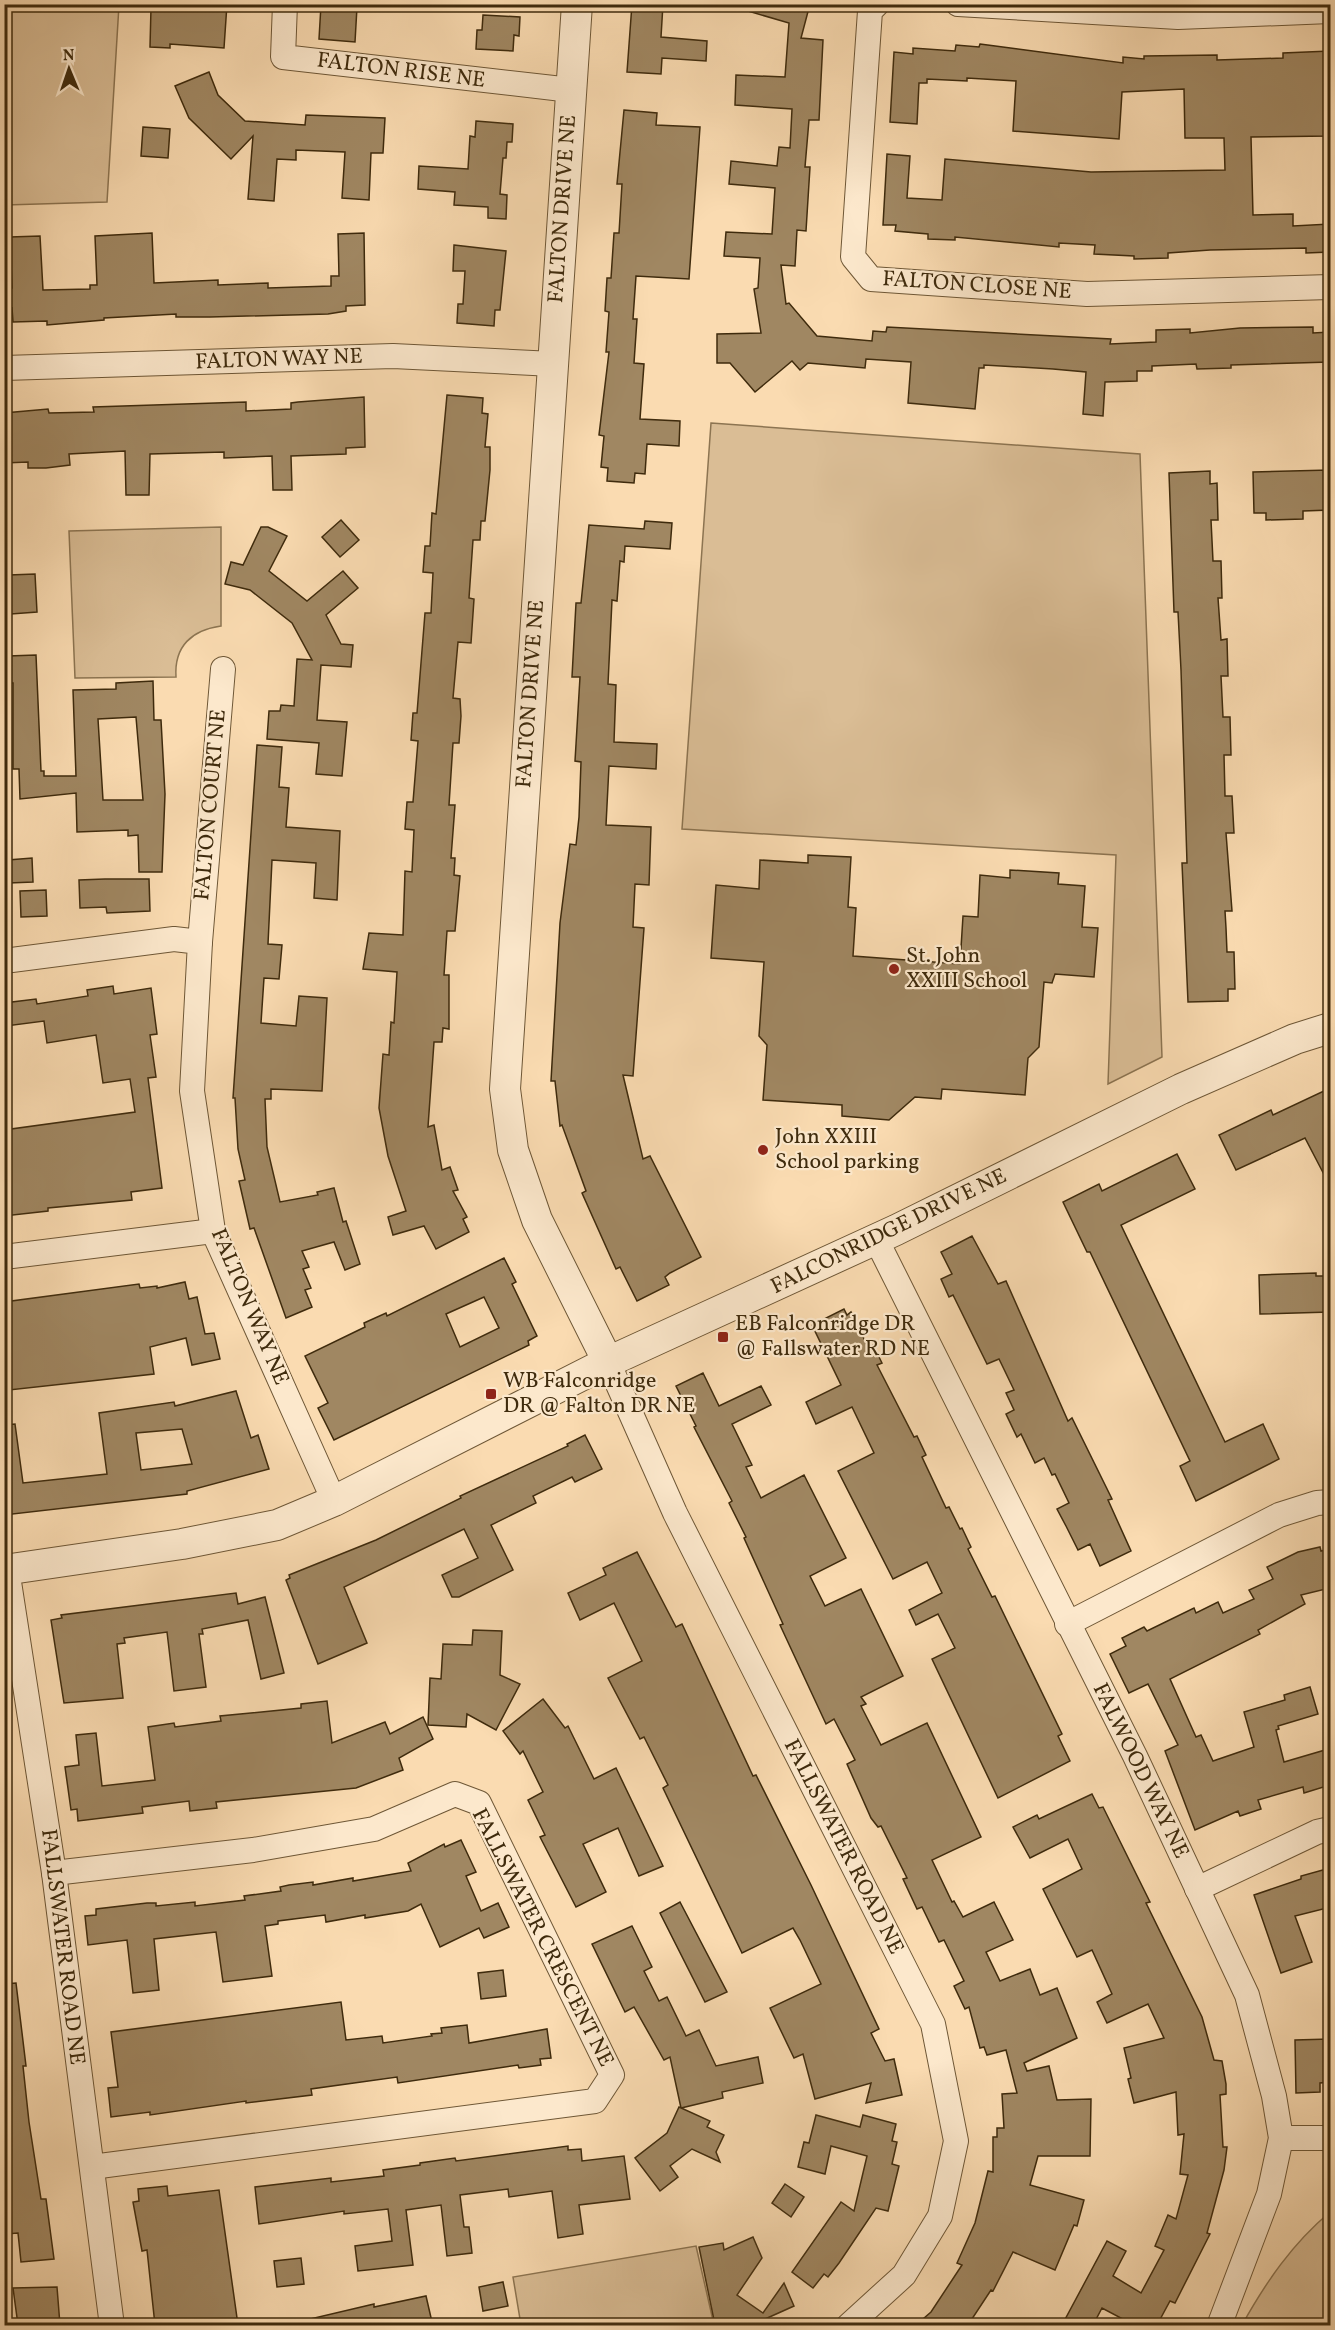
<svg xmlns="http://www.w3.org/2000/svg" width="1335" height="2330" viewBox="0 0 1335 2330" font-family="Vollkorn,serif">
<rect width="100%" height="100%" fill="#fadbb1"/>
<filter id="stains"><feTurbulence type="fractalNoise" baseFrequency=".00333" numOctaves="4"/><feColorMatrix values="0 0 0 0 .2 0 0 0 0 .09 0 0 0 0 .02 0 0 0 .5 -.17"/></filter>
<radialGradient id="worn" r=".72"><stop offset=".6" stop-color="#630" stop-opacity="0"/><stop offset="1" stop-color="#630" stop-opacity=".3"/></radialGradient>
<g fill="#dabd95" stroke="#8c7451" stroke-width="1.5">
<polygon points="4,5 119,5 107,202 5,205"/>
<polygon points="711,423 1140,454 1162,1057 1108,1084 1116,855 682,829"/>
<path d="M 221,527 L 221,626 C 192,630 174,646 176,677 L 75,678 L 69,531 Z"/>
<path d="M 1330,2212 L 1330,2325 L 1242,2325 C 1266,2282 1292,2244 1330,2212 Z"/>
<polygon points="696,2246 714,2325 521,2325 513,2277"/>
</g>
<g fill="#a08762" stroke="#3f2b0d" stroke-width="1.5" fill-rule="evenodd">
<polygon points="195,4 227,4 224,48 170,44 170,48 150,47 151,8 194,11"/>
<polygon points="632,4 663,4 661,37 707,41 706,61 662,58 661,74 627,72"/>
<polygon points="741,4 810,4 801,38 823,40 819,120 809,120 805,167 810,167 806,231 797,230 795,266 781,265 786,304 789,303 817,336 872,341 873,331 886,332 887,327 1111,339 1110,344 1156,342 1156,330 1190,329 1190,333 1240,328 1313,327 1313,333 1330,332 1330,362 1231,365 1231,368 1197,369 1196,364 1152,366 1152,371 1137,371 1137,381 1105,382 1103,416 1083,414 1086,372 1053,369 984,365 984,368 979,368 975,409 908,403 911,362 866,359 865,368 808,363 800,370 792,361 755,392 730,363 717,363 717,334 761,333 754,289 758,288 760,258 724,256 726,232 772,234 775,188 729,184 731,161 777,166 779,147 790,148 792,109 735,105 736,75 785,77 789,23 741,9"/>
<polygon points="321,5 357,7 355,42 319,39"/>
<polygon points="483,15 520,17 519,36 514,35 513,51 476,49 477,30 482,30"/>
<polygon points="980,44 1123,63 1123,57 1144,59 1144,56 1217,55 1217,60 1283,58 1283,53 1330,51 1330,136 1251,137 1253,215 1293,214 1293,226 1330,224 1330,252 1306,253 1306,248 1210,250 1168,253 1168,258 1134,259 1134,256 1094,254 1095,245 1059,243 1059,247 955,237 955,240 928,239 928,234 895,231 896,225 883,225 887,154 910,156 907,198 942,200 945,159 1091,172 1225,170 1224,138 1185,138 1184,89 1122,92 1119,139 1013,131 1016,81 967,78 967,81 927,79 927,83 919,83 917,124 890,122 894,52 913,54 913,48 955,51 956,45 979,47"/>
<polygon points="209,72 218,95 245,121 305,125 306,115 385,118 383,153 371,153 369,200 342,198 345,152 296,150 296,160 277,159 274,201 248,199 253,136 231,159 189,118 175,86"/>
<polygon points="624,110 657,113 656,125 700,127 689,279 636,276 633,319 637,319 634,363 644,364 640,419 680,421 679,446 647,444 645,474 635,473 634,483 607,481 608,468 601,467 604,436 599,435 609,352 606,352 609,312 605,311 607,278 611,278 614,233 619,233 622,184 617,184"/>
<polygon points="476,121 513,124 512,142 507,142 506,158 503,158 500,194 507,195 506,219 488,218 488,207 454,205 455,192 418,189 419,166 468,169 470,136 475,137"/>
<polygon points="143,127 170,129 168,158 141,156"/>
<polygon points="152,233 154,283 218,280 218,285 268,283 268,288 331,286 331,276 339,276 338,234 364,233 365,305 346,306 346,311 328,314 210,317 176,317 176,314 104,318 104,320 47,325 47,321 13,322 12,308 7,309 6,288 12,288 10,237 40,236 43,290 90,289 90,285 97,285 95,236"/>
<polygon points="454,245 506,251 500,310 495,310 494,326 457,323 458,304 463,304 465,271 453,271"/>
<polygon points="447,395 483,398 482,413 488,414 485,447 490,447 490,470 485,521 481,521 480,540 473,540 469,598 474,599 471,643 458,642 453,698 460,699 461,716 459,743 453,743 449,805 455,805 451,858 455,858 454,875 460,876 455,931 447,931 444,975 449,975 449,1029 443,1028 442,1042 434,1042 428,1127 434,1125 442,1170 450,1167 458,1190 453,1191 467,1217 463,1219 469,1232 436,1249 424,1226 393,1235 388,1217 406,1211 388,1156 379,1108 383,1054 389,1055 391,1022 394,1023 397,972 363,969 369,933 403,935 405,871 412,872 414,830 405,829 407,802 413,802 418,741 411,740 413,713 417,713 425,613 431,613 433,573 423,572 425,546 430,546 432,513 436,514"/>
<polygon points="364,397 365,447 346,448 346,454 291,456 292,490 273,490 272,456 224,458 224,452 150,454 149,495 126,495 125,451 69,454 70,465 46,468 28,468 28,462 4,463 4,413 48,409 49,413 94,412 93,407 246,402 246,411 291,409 291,403 298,402"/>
<polygon points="1330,470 1330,510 1303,511 1303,519 1266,520 1266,513 1254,513 1253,472"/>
<polygon points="1210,471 1210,484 1217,483 1218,520 1211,520 1213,561 1221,561 1222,598 1218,598 1221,640 1227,639 1228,676 1221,676 1223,717 1230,717 1231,755 1224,755 1225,796 1232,796 1234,833 1226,833 1232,911 1225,911 1226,928 1227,952 1234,952 1235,989 1228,989 1228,1001 1188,1002 1182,863 1187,863 1181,670 1178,612 1174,612 1169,473"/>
<polygon points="341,520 359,540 340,557 322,537"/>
<polygon points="645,521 672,523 670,549 625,546 624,562 620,561 617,601 612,600 608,684 616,685 614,742 657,744 656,769 609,766 606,825 651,827 649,885 635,884 633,927 644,928 633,1076 623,1075 643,1159 650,1156 701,1257 670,1273 665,1277 669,1285 637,1301 620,1267 616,1269 582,1193 586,1191 562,1125 560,1126 555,1081 551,1081 560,923 570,844 576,845 579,817 581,762 575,761 580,677 572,677 576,603 581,603 589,525 644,529"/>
<polygon points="261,527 268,527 287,536 269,571 307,601 343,571 358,588 326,615 341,644 353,645 351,667 321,665 317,720 347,722 342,776 316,774 319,743 267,739 269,711 280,711 281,705 294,706 297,659 312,660 292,623 250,590 225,584 231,562 243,565"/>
<polygon points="35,574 37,612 11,614 9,575"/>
<path d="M 36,655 L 41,771 L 44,771 L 44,776 L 76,776 L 73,690 L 116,689 L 116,683 L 153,681 L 154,720 L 161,720 L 165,794 L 162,872 L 139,872 L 138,835 L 128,836 L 128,830 L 77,832 L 76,793 L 20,799 L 19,769 L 13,769 L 13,683 L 9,683 L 8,656 ZM 136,717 L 143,800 L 103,800 L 98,719 Z"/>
<polygon points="257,745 282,747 279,787 289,788 286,827 340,831 337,900 314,898 316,863 272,860 268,944 282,945 279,979 264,978 261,1023 296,1026 299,996 327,998 322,1091 271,1089 271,1099 265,1099 267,1147 280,1202 318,1195 317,1192 334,1188 343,1222 346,1221 360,1264 345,1270 334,1242 302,1251 309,1267 303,1269 311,1288 305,1290 312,1307 286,1318 254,1228 250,1229 239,1181 245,1180 238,1149 235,1098 233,1098"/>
<polygon points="808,855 851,857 848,907 856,908 853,956 960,964 963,916 978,917 980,875 1010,878 1010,870 1059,873 1058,884 1085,886 1082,927 1098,928 1094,977 1055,974 1052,983 1044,982 1039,1047 1028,1058 1025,1095 942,1089 941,1099 915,1097 889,1120 842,1116 842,1105 763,1100 767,1045 759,1036 764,962 711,958 716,885 759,889 760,860 808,863"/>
<polygon points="32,858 33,882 9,883 8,860"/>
<polygon points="105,879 149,879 150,911 107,913 106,907 80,908 79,880"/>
<polygon points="46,890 47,916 21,917 20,891"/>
<polygon points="113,986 114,994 151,988 157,1034 150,1035 156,1077 148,1078 162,1188 131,1192 132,1200 48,1208 48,1211 4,1216 4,1130 135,1112 130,1079 103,1083 96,1035 47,1043 44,1021 6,1026 4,1003 36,999 37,1004 88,996 87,990"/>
<polygon points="1326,1090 1330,1099 1330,1186 1305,1138 1236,1170 1219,1135 1271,1110 1273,1115"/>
<polygon points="1177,1154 1195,1189 1121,1225 1225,1442 1263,1424 1279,1459 1196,1501 1180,1466 1190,1461 1090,1252 1087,1252 1063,1202 1099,1184 1102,1191"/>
<polygon points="972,1236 998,1284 1006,1281 1068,1421 1072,1418 1112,1499 1108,1500 1131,1551 1100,1566 1090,1544 1078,1550 1066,1526 1057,1509 1069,1503 1055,1474 1052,1475 1044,1458 1035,1463 1021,1434 1017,1437 1006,1414 1014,1410 1006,1393 1014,1390 999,1359 987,1364 953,1295 949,1297 941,1279 952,1274 941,1252"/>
<path d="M 504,1258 L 516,1282 L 512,1284 L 537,1336 L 528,1341 L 529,1345 L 334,1440 L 318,1408 L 328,1403 L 305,1356 L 365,1327 L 364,1323 L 386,1313 L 387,1316 ZM 484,1297 L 499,1328 L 460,1347 L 446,1314 Z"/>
<polygon points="1316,1273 1316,1276 1330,1276 1330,1312 1260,1314 1259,1275"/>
<polygon points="185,1282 189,1299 197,1297 205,1334 214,1333 220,1359 192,1365 186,1338 150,1347 154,1374 9,1390 4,1358 4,1302 139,1284 140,1288 157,1286 157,1288"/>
<polygon points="844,1309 847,1315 851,1312 868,1347 873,1345 882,1363 877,1365 914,1437 917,1436 926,1455 922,1457 946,1508 949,1507 960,1529 962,1528 971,1547 968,1549 992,1597 995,1596 1062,1734 1058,1736 1070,1761 998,1798 932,1659 955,1648 938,1614 916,1625 909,1610 942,1593 927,1562 893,1579 838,1471 874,1453 852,1407 816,1424 806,1402 841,1385 812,1325"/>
<polygon points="703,1373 719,1406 761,1386 771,1405 732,1424 752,1465 746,1467 761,1498 804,1475 846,1558 810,1576 825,1606 861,1589 903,1676 861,1697 866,1704 861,1706 881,1745 927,1723 981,1837 932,1860 952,1902 954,1901 963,1917 994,1902 1013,1940 986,1952 1000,1981 1030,1969 1040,1995 1057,1988 1077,2038 1024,2063 1027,2071 1049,2066 1057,2100 1091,2099 1090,2156 1038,2156 1030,2185 1084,2200 1077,2226 1074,2225 1055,2270 1013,2252 993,2291 991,2290 968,2325 916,2325 931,2312 962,2265 957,2263 975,2223 988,2171 993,2172 993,2137 997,2137 997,2128 1004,2128 1002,2094 1017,2093 1006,2050 987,2055 984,2047 980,2048 969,2007 965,2009 954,1986 964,1981 944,1940 939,1942 922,1907 917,1909 903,1879 907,1878 881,1826 878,1827 871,1818 847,1764 855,1760 834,1719 826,1724 780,1625 783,1624 744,1538 746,1537 729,1503 732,1501 694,1427 696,1426 676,1386"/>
<path d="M 236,1391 L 251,1438 L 258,1435 L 269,1469 L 187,1491 L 187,1494 L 4,1515 L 4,1425 L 15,1424 L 23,1483 L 107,1474 L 99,1413 L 174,1402 L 175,1406 ZM 182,1429 L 192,1464 L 141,1470 L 136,1433 Z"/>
<polygon points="585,1435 602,1469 575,1482 572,1477 533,1496 536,1503 491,1525 513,1570 459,1597 452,1597 442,1575 478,1558 464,1529 344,1587 367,1643 318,1664 286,1580 290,1578 289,1575 376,1540 461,1498 460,1496 568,1446 567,1444"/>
<polygon points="1320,1547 1321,1551 1330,1549 1330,1588 1301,1595 1305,1604 1258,1630 1260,1634 1170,1679 1196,1737 1201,1735 1213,1761 1254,1747 1244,1712 1285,1700 1284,1695 1310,1687 1318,1714 1278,1726 1279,1729 1276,1730 1284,1762 1325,1750 1330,1770 1330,1785 1304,1793 1303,1787 1258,1800 1261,1809 1240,1816 1238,1811 1195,1830 1165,1751 1178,1745 1148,1684 1129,1693 1110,1654 1126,1646 1122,1638 1144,1627 1147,1631 1194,1608 1196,1613 1218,1602 1223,1613 1254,1599 1249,1590 1273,1579 1267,1567 1298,1552"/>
<polygon points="637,1552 676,1627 682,1624 753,1776 756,1775 811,1885 879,2029 871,2033 885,2061 894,2059 902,2095 866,2103 871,2083 815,2099 803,2054 794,2058 770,2008 821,1984 800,1940 793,1928 742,1953 663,1788 668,1785 644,1737 640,1739 608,1678 642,1661 614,1603 580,1620 568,1593 606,1575 603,1568"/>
<polygon points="236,1593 238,1604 265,1597 284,1673 261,1679 248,1620 202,1629 203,1634 199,1634 206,1687 174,1691 167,1632 124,1638 125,1643 117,1644 123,1698 64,1703 51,1620 62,1618 61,1615"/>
<polygon points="473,1630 502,1631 500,1675 520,1684 496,1730 467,1714 466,1727 428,1725 430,1678 441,1679 443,1644 472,1645"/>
<polygon points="543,1699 565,1728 568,1726 594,1779 616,1768 663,1866 639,1876 618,1828 583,1844 606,1892 576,1907 540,1837 545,1835 528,1800 543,1792 523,1751 520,1754 503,1731"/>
<polygon points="327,1701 332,1743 385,1722 390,1734 423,1717 433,1739 399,1758 403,1770 356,1788 216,1802 217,1808 190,1811 189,1801 142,1807 143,1813 78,1821 77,1809 71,1810 65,1767 79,1765 76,1735 96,1733 102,1786 155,1780 148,1727 174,1723 175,1727 221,1721 220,1716 301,1708 301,1704"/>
<polygon points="1092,1794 1099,1808 1103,1807 1150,1902 1146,1903 1202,2017 1214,2060 1222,2061 1226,2084 1226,2094 1220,2095 1223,2147 1227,2147 1224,2170 1207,2233 1210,2234 1175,2303 1170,2301 1157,2325 1134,2325 1102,2308 1093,2325 1062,2325 1107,2241 1126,2251 1113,2276 1141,2293 1164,2250 1155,2246 1168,2215 1176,2219 1188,2175 1180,2174 1184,2134 1178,2135 1176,2092 1134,2103 1128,2079 1131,2078 1124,2048 1164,2038 1148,2004 1107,2023 1097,2002 1112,1994 1092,1950 1077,1957 1043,1889 1082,1869 1068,1839 1030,1858 1013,1827 1037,1815 1039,1819"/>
<polygon points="461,1840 476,1872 466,1876 481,1911 498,1903 509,1927 484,1938 479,1928 440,1947 421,1904 408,1911 365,1918 365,1915 326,1922 325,1915 278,1921 278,1924 265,1926 272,1976 223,1982 216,1932 154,1939 159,1990 133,1993 127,1940 88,1945 85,1916 96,1915 96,1909 147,1903 156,1903 156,1906 195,1902 195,1906 245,1900 244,1896 281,1891 280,1887 289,1885 313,1882 313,1885 353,1878 353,1881 411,1871 408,1863 444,1844 445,1847"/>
<polygon points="1330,1868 1330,1899 1325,1900 1327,1908 1295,1916 1312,1962 1281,1973 1254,1895 1301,1879 1301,1876"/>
<polygon points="680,1902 727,1992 705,2002 660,1913"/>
<polygon points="632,1926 652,1967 644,1971 659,2001 667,1997 686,2036 699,2030 716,2066 758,2057 763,2083 722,2092 723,2098 681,2108 670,2057 664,2060 634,2007 625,2012 592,1944"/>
<polygon points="503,1970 506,1996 481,1999 478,1973"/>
<polygon points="16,1983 26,2066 23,2066 29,2122 41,2199 46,2199 54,2259 21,2262 18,2233 6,2234 4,2222 4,1984"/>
<polygon points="341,2002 346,2040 382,2036 383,2043 432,2036 431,2034 442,2033 441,2028 467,2025 469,2043 547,2029 551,2058 540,2059 541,2065 519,2068 518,2065 398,2083 397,2077 311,2089 312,2095 246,2103 246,2101 150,2115 150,2112 111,2117 108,2088 118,2087 111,2032"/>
<polygon points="1330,2039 1330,2082 1320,2083 1320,2092 1296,2093 1295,2040"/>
<polygon points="679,2107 710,2121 707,2127 724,2135 716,2152 720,2162 692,2149 670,2166 678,2177 660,2191 635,2158 667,2133"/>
<polygon points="816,2115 860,2127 863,2115 896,2124 892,2141 897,2142 892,2164 899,2166 888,2211 876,2208 839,2263 828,2277 824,2274 813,2288 792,2272 841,2202 854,2211 867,2156 831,2146 825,2174 798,2167 804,2142 809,2143"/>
<polygon points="568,2146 568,2150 581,2149 582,2161 624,2156 630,2199 579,2205 583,2234 558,2238 552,2191 509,2197 508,2189 460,2195 464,2227 469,2227 472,2253 447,2256 441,2205 406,2210 413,2265 358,2271 355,2246 392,2241 388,2209 344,2214 344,2211 259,2224 255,2187 331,2178 331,2182 384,2176 383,2170 420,2165 420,2163 455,2158 456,2161"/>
<polygon points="785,2184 804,2197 791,2217 772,2203"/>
<polygon points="167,2186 168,2196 219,2190 238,2325 155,2325 147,2250 142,2251 133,2202 139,2201 138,2189"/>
<polygon points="753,2237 762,2258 737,2295 763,2313 784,2283 794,2306 754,2324 715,2325 699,2247 723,2243 724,2250"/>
<polygon points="301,2258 304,2284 277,2287 274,2261"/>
<polygon points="503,2282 508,2306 483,2311 479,2287"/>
<polygon points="57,2287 60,2325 18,2325 13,2288"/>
<polygon points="426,2296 432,2322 417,2325 311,2325 310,2319 374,2304 374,2307"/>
</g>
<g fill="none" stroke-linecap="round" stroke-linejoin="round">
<defs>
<g id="minor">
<polyline points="285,4 283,57 571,90"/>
<polyline points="877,4 870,11 853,257 871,279 1087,294 1330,287"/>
<polyline points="958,4 1178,17 1330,11"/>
<polyline points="4,368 393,356 553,364"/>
<polyline points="200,942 223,669"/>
<polyline points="4,961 174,939 200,942 192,1091 213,1231 334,1501"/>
<polyline points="876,1239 1135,1756 1247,1995 1274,2096 1281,2138 1269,2194 1219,2326"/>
<polyline points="4,1257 213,1231"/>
<polyline points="608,1362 675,1513 933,2024 956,2141 940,2216 904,2275 848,2326"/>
<polyline points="7,1569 54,1873 112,2326"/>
<polyline points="1067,1624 1279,1515 1317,1503 1330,1502"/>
<polyline points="54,1873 253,1850 374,1829 455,1794 479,1803 612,2075 595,2101 92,2167"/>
<polyline points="1197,1889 1317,1832 1330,1829"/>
<polyline points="1281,2138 1330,2138"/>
</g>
<g id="tertiary">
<polyline points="577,4 505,1089 513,1150 537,1220 608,1362"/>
<polyline points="4,1570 182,1544 277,1525 334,1501 608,1362 896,1230 1181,1089 1295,1039 1330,1028"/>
</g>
</defs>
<use href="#minor" stroke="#6e5736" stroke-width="26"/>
<use href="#tertiary" stroke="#6e5736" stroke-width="32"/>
<use href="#minor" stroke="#fce8cc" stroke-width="24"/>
<use href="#tertiary" stroke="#fce8cc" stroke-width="30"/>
</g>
<g fill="#8f2418" stroke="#fce8cc" stroke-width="2">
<circle cx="894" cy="969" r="6"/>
<circle cx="763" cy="1150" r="6"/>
<rect x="717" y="1331" width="12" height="12" rx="3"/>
<rect x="485" y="1388" width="12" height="12" rx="3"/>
</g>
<g text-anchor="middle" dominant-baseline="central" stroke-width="4.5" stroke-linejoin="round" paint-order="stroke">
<g font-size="22" fill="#3f2b0d" stroke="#fce8cc">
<text transform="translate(401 71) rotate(7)">FALTON RISE NE</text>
<text transform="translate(563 209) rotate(-86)">FALTON DRIVE NE</text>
<text transform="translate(977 286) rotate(4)">FALTON CLOSE NE</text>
<text transform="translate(279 360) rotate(-2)">FALTON WAY NE</text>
<text transform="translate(531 694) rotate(-86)">FALTON DRIVE NE</text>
<text transform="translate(211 805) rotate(-85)">FALTON COURT NE</text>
<text transform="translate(889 1232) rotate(-26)">FALCONRIDGE DRIVE NE</text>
<text transform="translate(249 1307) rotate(67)">FALTON WAY NE</text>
<text transform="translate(1140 1771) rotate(64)">FALWOOD WAY NE</text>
<text transform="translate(843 1847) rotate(63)">FALLSWATER ROAD NE</text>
<text transform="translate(542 1938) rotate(63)">FALLSWATER CRESCENT NE</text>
<text transform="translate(62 1947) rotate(83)">FALLSWATER ROAD NE</text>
</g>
<g font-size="22" fill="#3f2b0d" stroke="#fce8cc" text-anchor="start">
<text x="906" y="956">St. John<tspan x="906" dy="25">XXIII School</tspan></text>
<text x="775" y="1137">John XXIII<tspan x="775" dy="25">School parking</tspan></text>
<text x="735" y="1324">EB Falconridge DR<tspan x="735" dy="25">@ Fallswater RD NE</tspan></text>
<text x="503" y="1381">WB Falconridge<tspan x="503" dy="25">DR @ Falton DR NE</tspan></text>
</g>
</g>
<rect width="1335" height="2330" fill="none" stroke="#fadbb1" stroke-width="24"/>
<rect x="6" y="6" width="1323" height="2318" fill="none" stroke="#3f2b0d" stroke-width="3"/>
<rect x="12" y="12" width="1311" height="2306" fill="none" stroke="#3f2b0d" stroke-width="1.5"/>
<g transform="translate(69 69) rotate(358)" stroke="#fce8cc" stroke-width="4.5" paint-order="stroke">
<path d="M0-4.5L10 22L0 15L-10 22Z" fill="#3f2b0d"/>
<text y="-9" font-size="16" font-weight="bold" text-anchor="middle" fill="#3f2b0d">N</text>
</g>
<rect width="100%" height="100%" filter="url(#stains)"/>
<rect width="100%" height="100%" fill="url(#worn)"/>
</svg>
